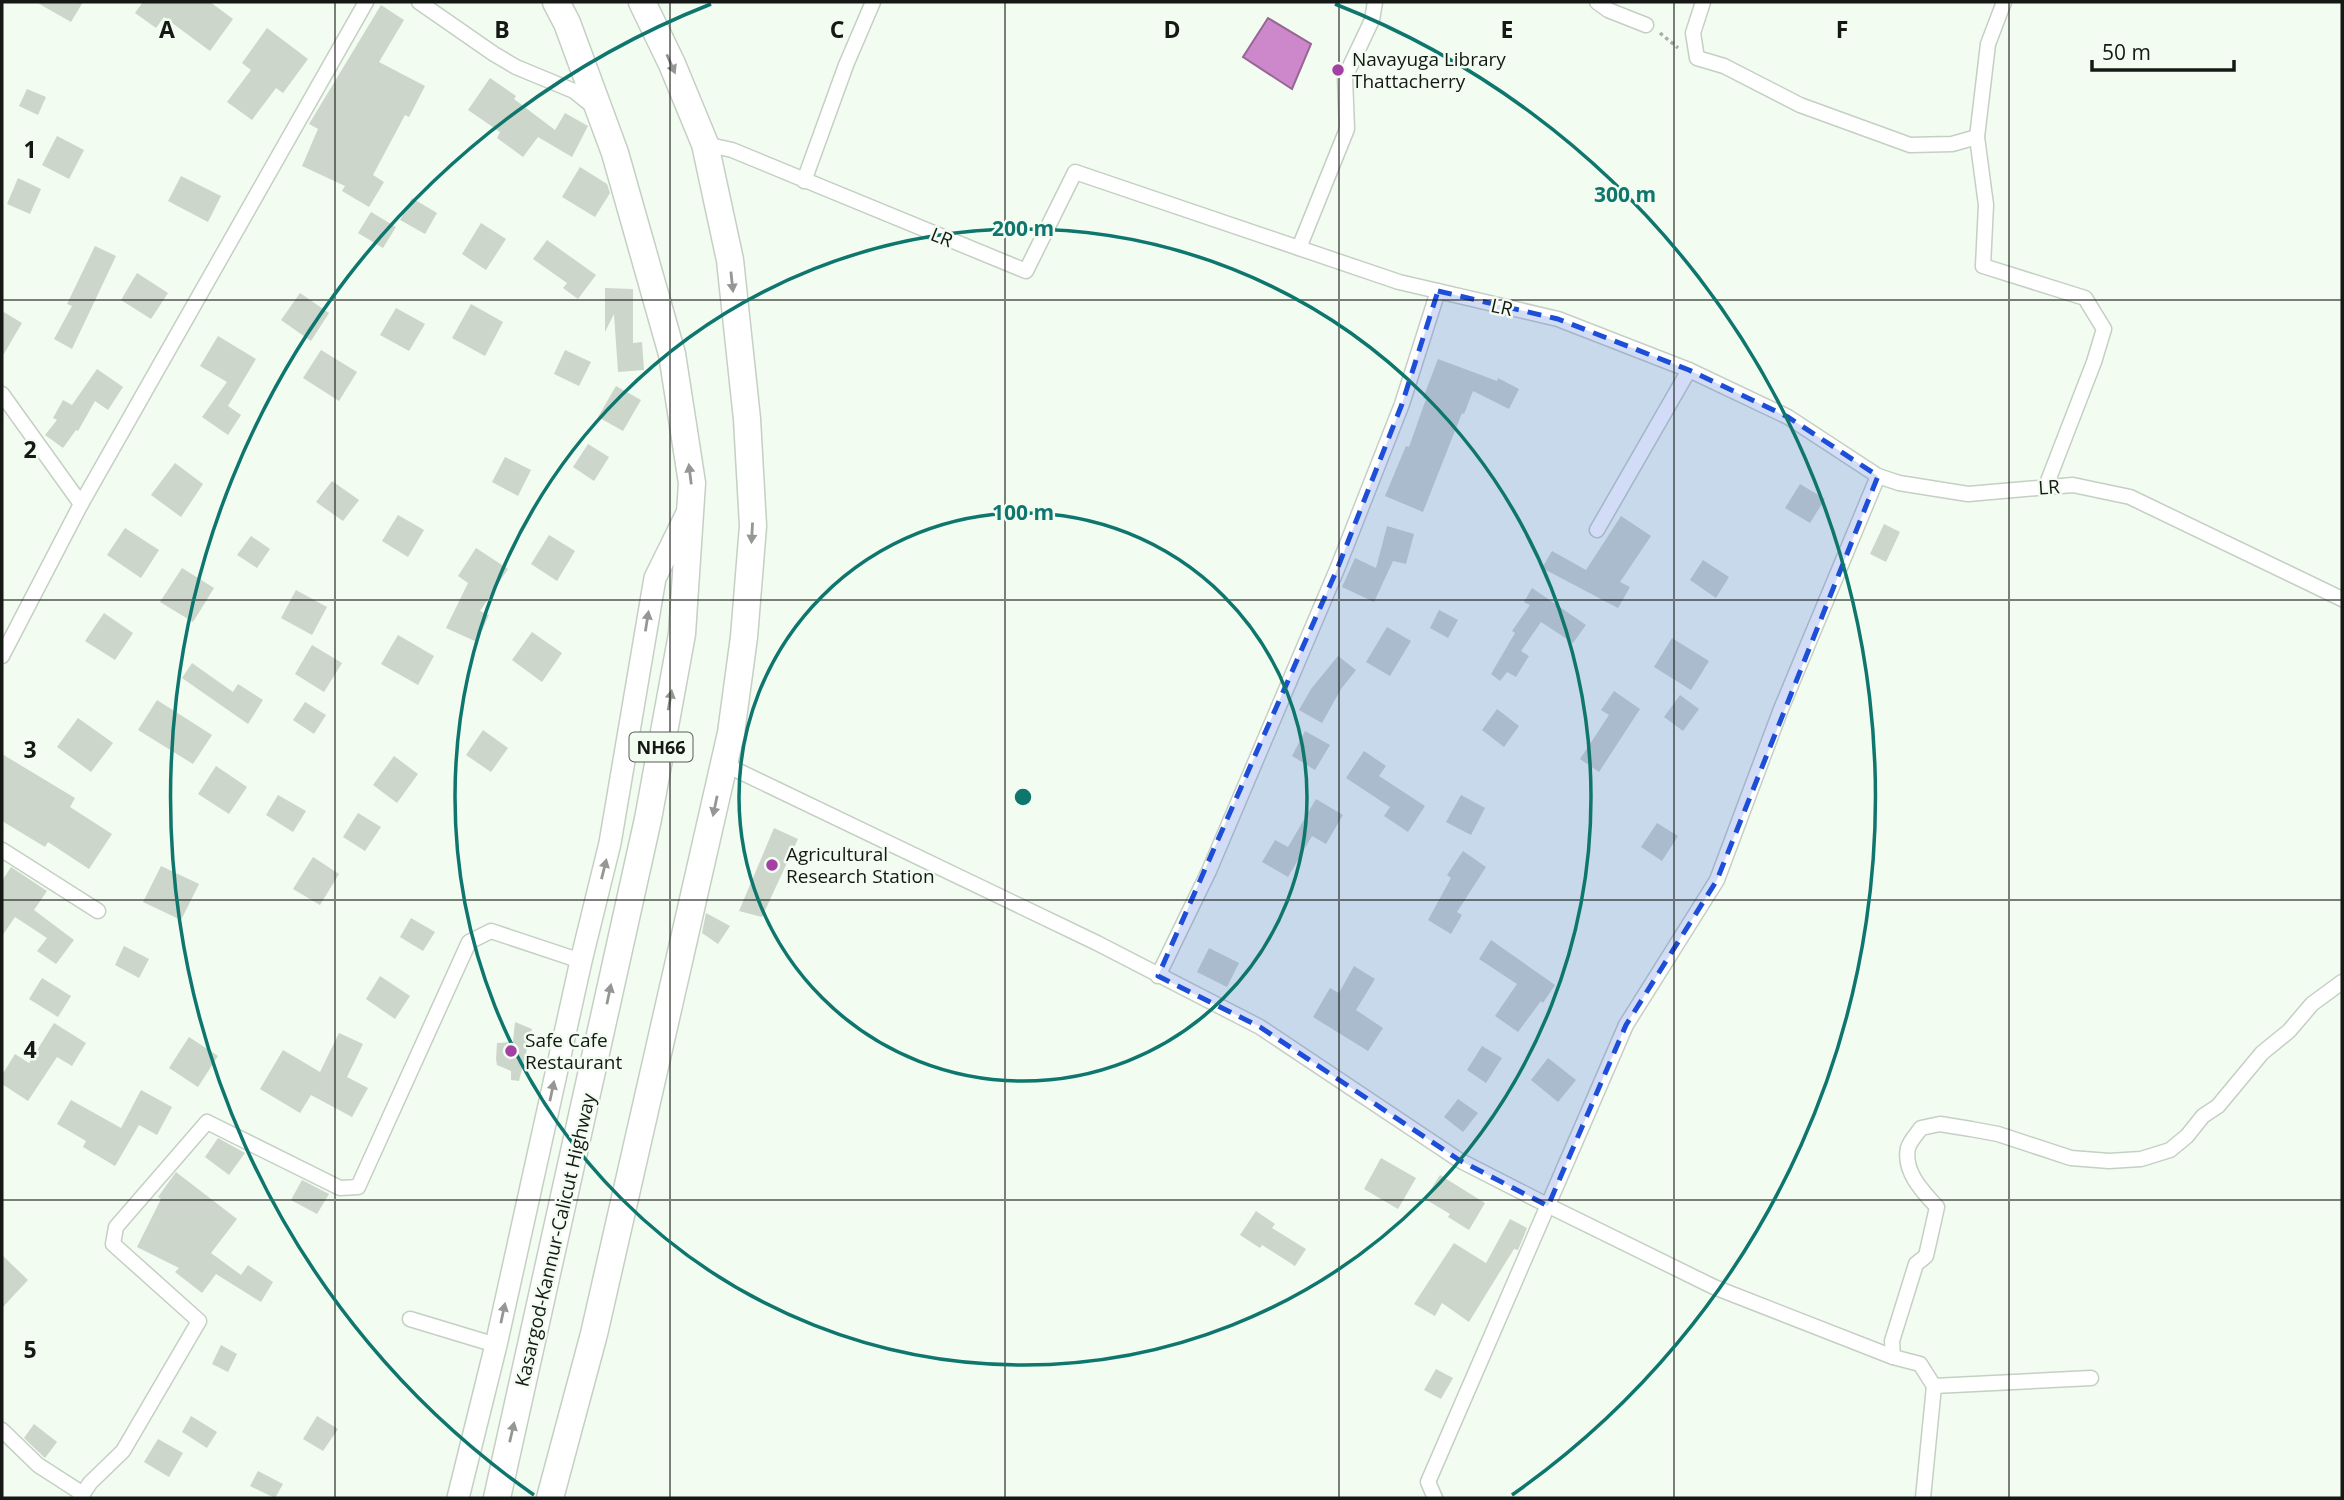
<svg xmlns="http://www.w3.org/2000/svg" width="2344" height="1500" viewBox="0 0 2344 1500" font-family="'Open Sans',sans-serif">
<rect width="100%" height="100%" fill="#f2fcf1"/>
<polygon fill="#cd88cb" stroke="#966694" stroke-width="2" points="1268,18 1311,44 1292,89 1243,57"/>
<g fill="#ccd6cb">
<polygon points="36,2 83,2 71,22"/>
<polygon points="143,2 210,2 233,19 210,51 164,17 156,28 135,13"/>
<polygon points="381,5 404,20 379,62 425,86 409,117 405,115 373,175 384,182 369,207 342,191 345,186 302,166 318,129 309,124"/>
<polygon points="267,28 308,59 283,93 276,88 252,120 227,102 251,70 242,63"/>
<polygon points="490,78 516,96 514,99 555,130 565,113 588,126 572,157 538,137 523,157 497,138 500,132 468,110"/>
<polygon points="27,89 46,97 38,115 19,106"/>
<polygon points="57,136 84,150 69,179 42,165"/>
<polygon points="580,167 607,184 610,193 595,217 562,197"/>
<polygon points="181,176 221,196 208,222 168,201"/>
<polygon points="18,178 41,189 30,214 7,204"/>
<polygon points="412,198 437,213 425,234 400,220"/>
<polygon points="371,212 396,227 383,248 358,233"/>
<polygon points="481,223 506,239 486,270 462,254"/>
<polygon points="547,240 596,275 578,299 563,288 567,283 533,259"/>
<polygon points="95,246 116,256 72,349 54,339 72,306 67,304"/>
<polygon points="137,273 168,293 151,319 121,300"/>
<polygon points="605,288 633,289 633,343 642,342 644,370 618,372 614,314 605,332"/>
<polygon points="300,293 329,313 311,341 281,320"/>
<polygon points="471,304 503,322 485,356 452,338"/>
<polygon points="396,308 425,324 409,351 380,335"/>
<polygon points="2,311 22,323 2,357"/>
<polygon points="218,336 256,359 228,406 241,415 228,435 202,417 227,382 200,366"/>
<polygon points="321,350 357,372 339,401 303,378"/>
<polygon points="565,350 591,362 579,386 554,374"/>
<polygon points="1438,359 1497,381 1498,378 1519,389 1509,409 1473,391 1464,414 1462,413 1423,512 1385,496 1406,446 1409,447 1426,399 1423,398"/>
<polygon points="97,369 123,387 108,410 95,401 78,431 76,430 63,448 45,435 57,420 53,418 63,400 72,405"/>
<polygon points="616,386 641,400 623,431 598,417"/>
<polygon points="588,444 609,457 594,481 573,467"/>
<polygon points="505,457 531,470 518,496 492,482"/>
<polygon points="175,463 203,484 181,517 151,495"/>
<polygon points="332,481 359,500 343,521 316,502"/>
<polygon points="1800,484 1825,499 1810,523 1785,508"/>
<polygon points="398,515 424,530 408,557 382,541"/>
<polygon points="1621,516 1651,536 1620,582 1630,587 1618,608 1542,568 1552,551 1586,570"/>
<polygon points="1884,524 1900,532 1886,562 1870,554"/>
<polygon points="1387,526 1414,534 1406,564 1393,561 1374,602 1342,587 1355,558 1376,568"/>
<polygon points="125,528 159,550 141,578 107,555"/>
<polygon points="549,535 575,551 557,581 531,564"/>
<polygon points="251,536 270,549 257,568 237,555"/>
<polygon points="476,548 508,569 480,611 489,615 477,642 446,628 468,583 458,576"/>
<polygon points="1703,560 1729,577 1716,598 1690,580"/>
<polygon points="182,568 214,588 193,622 160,602"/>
<polygon points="1532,588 1586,625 1573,643 1541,622 1521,651 1529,656 1516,677 1507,672 1500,681 1491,674 1515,633 1512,631 1530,605 1524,602"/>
<polygon points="296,590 327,607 312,635 281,618"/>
<polygon points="1439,610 1458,620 1448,638 1430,628"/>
<polygon points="104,613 133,633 115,660 85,641"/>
<polygon points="1387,627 1411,641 1390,676 1366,662"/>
<polygon points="532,632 562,653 542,682 512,660"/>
<polygon points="398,635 434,656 418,685 381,664"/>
<polygon points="1672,638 1709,661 1691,690 1654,667"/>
<polygon points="312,645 342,663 324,692 295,674"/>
<polygon points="1338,656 1356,670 1341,689 1322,723 1299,710 1311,689"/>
<polygon points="192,663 233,692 238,684 263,700 248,724 182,678"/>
<polygon points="1614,691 1640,709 1599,772 1580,759 1609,715 1601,710"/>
<polygon points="1680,695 1699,709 1683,731 1664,717"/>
<polygon points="157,700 212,735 193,764 138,730"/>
<polygon points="305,702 326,715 314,734 293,720"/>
<polygon points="1497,709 1519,726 1504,747 1482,730"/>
<polygon points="78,718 113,743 91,772 57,747"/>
<polygon points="483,730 508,748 491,772 466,755"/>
<polygon points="1305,731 1330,745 1315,770 1292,756"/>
<polygon points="1364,751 1386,766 1379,776 1425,806 1408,832 1384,816 1390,807 1346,778"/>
<polygon points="2,754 75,798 70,807 112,834 89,869 48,842 45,847 2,821"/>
<polygon points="394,756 418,774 397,803 373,785"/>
<polygon points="216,766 247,787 229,814 198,794"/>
<polygon points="278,795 306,811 293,832 266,815"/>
<polygon points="1461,795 1485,808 1471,835 1446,822"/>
<polygon points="1316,799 1343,815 1326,844 1312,836 1288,877 1262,862 1275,840 1288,847"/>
<polygon points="358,813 381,827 365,851 343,837"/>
<polygon points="1657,823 1678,836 1662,861 1641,847"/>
<polygon points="774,828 798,839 762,917 739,911"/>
<polygon points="1463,851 1486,867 1457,912 1462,915 1451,934 1428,920 1451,878 1447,875"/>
<polygon points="313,857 339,874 320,905 293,889"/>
<polygon points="161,866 199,884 181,920 143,902"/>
<polygon points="11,867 47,891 34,910 74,940 56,964 37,951 47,938 15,917 2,936 2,881"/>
<polygon points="706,913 730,926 718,944 702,933"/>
<polygon points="411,918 435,932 423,951 400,937"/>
<polygon points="1491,940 1555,985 1543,1003 1541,1001 1518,1032 1495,1016 1517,984 1479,959"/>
<polygon points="124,946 149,959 139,978 115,965"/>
<polygon points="1209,948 1239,963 1227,987 1197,972"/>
<polygon points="1354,966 1375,979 1356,1010 1383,1028 1368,1051 1313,1017 1330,988 1339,993"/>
<polygon points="380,976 410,996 395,1019 366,999"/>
<polygon points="42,978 71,996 58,1017 29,999"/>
<polygon points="515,1022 532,1029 519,1081 511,1080 511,1071 497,1065 496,1059 497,1043 513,1042"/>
<polygon points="54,1023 86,1043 72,1066 57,1057 28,1101 2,1084 2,1075 15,1054 29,1063"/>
<polygon points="339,1033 363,1044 347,1077 368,1088 352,1117 311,1095 300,1113 260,1089 283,1050 320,1072"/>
<polygon points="189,1037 218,1056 198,1087 169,1068"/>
<polygon points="1482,1046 1502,1058 1486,1083 1467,1070"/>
<polygon points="1548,1058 1576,1080 1558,1102 1531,1080"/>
<polygon points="141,1090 172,1107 157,1135 139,1125 115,1166 83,1147 86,1141 57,1124 71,1100 121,1128"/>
<polygon points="1458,1099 1478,1113 1463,1132 1444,1117"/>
<polygon points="218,1138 245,1153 229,1175 205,1157"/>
<polygon points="1381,1158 1416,1178 1398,1209 1364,1189"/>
<polygon points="176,1172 237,1219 211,1253 241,1275 248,1265 273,1282 261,1302 216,1274 202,1293 175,1272 179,1268 137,1247 161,1199 158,1197"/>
<polygon points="1440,1175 1485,1203 1469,1230 1448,1217 1450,1214 1425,1199"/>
<polygon points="302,1180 329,1194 317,1214 291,1200"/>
<polygon points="1256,1211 1275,1224 1272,1228 1306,1249 1295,1266 1262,1245 1260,1248 1240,1235"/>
<polygon points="1510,1219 1527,1228 1518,1250 1514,1249 1469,1322 1442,1303 1435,1316 1414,1304 1454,1243 1486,1263"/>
<polygon points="2,1255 28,1280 2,1308"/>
<polygon points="221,1345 237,1354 228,1372 212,1364"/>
<polygon points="1436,1369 1453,1378 1441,1399 1424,1390"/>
<polygon points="191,1416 217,1432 207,1448 182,1432"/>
<polygon points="317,1416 338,1429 323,1451 303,1439"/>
<polygon points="34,1424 57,1442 45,1458 24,1438"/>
<polygon points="158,1439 183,1453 169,1477 144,1462"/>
<polygon points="258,1471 283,1484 275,1498 250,1486"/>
</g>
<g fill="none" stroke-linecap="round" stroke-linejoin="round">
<defs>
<g id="street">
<polyline points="419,2 494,54 516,67 574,91 594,107"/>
<polyline points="1597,2 1608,10 1646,25"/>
<polyline points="1703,2 1693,33 1697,58 1724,66 1800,105 1910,145 1952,144 1977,137"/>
<polyline points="2004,2 1988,44 1977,137 1986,205 1983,266 2085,298 2104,329 2094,362 2046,486"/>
<polyline points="705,144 732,150 1026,271 1075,172 1399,282 1558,319 1689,370 1788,417 1878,476 1899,483 1968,494 2073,485 2130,497 2342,599"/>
<polyline points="804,181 846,65 873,2"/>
<polyline points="1299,248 1347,129 1345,77 1372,20 1375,2"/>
<polyline points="2,394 81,504"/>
<polyline points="1597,530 1689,370"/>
<polyline points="2,656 81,504 366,2"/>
<polyline points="724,764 1097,943 1260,1027 1459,1160 1549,1206 1714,1287 1893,1357 1920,1364 1934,1386 1923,1498"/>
<polyline points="2,850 98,911"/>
<polyline points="1158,976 1209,871 1338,567 1402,404 1438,291"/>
<polyline points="410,1319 496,1345"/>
<path d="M 1893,1357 L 1892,1341 L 1916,1264 L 1926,1256 L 1937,1207 C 1922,1191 1903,1171 1908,1148 C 1910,1141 1917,1134 1921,1128 L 1940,1124 L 1971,1129 L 1998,1134 L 2071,1158 L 2109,1161 L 2141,1159 L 2170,1150 L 2187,1136 L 2203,1116 L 2218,1106 L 2262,1053 L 2289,1031 L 2312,1004 L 2342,982"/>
<polyline points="1934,1386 2091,1378"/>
<polyline points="2,1430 38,1465 83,1494"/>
<polyline points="80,1498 90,1483 123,1451 199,1321 113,1244 116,1227 207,1122 340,1188 358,1187 469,942 491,931 581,961"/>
<polyline points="1435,1498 1428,1482 1626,1025 1717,880 1781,709 1878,476"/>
</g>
<polyline id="secondary" points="458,1498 496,1345 581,961 610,843 655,578 688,511"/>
<g id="highway">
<polyline points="497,1498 648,819 682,634 692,483 672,354 615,153 567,23 556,2"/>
<polyline points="550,1498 594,1334 731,733 744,637 753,526 747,419 730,260 705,144 672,64 642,2"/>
</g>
</defs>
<use href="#street" stroke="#c5cfc4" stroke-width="17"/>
<use href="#secondary" stroke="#c5cfc4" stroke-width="24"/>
<use href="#highway" stroke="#c5cfc4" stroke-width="29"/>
<polyline stroke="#a7afa6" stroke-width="3.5" stroke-dasharray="3.5 3.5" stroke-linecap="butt" points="1660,33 1678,48"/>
<use href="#street" stroke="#fff" stroke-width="14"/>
<use href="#secondary" stroke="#fff" stroke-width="21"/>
<use href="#highway" stroke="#fff" stroke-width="26"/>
</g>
<defs><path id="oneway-solid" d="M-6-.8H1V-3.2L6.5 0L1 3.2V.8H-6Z" transform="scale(1.75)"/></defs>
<g fill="#969795">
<use href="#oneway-solid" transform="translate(671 64) rotate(66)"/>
<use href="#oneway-solid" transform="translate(732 282) rotate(84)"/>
<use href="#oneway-solid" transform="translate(690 474) rotate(-97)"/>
<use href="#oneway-solid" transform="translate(752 533) rotate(93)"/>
<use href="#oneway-solid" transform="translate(647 621) rotate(-81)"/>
<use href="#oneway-solid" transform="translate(670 700) rotate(-80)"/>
<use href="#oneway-solid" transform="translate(715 806) rotate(102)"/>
<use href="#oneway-solid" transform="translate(604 869) rotate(-76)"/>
<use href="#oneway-solid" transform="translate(609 994) rotate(-78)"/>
<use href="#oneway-solid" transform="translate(552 1091) rotate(-78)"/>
<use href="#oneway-solid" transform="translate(503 1313) rotate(-78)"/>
<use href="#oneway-solid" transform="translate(512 1432) rotate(-77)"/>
</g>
<path fill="#1d4ed8" fill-opacity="0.2" stroke="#1d4ed8" stroke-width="5" stroke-dasharray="14 9" stroke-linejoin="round" d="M 1438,291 L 1558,319 L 1689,370 L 1788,417 L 1878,476 L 1717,880 L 1626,1025 L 1548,1206 L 1459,1160 L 1260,1027 L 1158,976 L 1338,567 L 1402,404 Z"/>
<path fill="none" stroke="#151814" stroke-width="2" stroke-opacity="0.55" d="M 335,2 L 335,1498M 670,2 L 670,1498M 1005,2 L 1005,1498M 1339,2 L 1339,1498M 1674,2 L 1674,1498M 2009,2 L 2009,1498M 2,300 L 2342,300M 2,600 L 2342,600M 2,900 L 2342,900M 2,1200 L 2342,1200"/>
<g fill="none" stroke="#0f766e" stroke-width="3.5">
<circle cx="1023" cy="797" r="284"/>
<circle cx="1023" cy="797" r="568"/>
<path d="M534 1495A852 852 0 0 1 711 4M1335 4A852 852 0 0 1 1512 1495"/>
</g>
<g fill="#a43fa3" stroke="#f2fcf1" stroke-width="2.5">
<circle cx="1338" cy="70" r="7"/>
<circle cx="772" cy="865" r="7"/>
<circle cx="511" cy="1051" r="7"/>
</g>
<g text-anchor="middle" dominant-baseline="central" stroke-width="5" stroke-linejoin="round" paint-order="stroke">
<rect fill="#f2fcf1" stroke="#575c56" stroke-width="2" x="629.5" y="732.5" width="63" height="29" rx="5"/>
<g font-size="18" font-weight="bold" fill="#151814">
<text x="661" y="747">NH66</text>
</g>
<g font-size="19" fill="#151814" stroke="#f2fcf1" text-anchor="start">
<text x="1352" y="59">Navayuga Library<tspan x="1352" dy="22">Thattacherry</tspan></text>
<text x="786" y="854">Agricultural<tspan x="786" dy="22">Research Station</tspan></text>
<text x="525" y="1040">Safe Cafe<tspan x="525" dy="22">Restaurant</tspan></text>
</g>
<g font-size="19" fill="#151814" stroke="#f2fcf1">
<text transform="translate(942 237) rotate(22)">LR</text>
<text transform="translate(1502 307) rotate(13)">LR</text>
<text transform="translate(2049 487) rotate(-4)">LR</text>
<text transform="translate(555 1240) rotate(-77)">Kasargod-Kannur-Calicut Highway</text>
</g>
</g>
<g font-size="23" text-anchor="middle" font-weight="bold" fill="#151814" stroke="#f2fcf1" stroke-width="5" stroke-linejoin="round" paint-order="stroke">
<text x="167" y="38">A</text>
<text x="502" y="38">B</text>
<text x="837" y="38">C</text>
<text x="1172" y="38">D</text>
<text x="1507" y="38">E</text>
<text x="1842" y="38">F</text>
<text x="30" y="158">1</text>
<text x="30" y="458">2</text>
<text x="30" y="758">3</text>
<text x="30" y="1058">4</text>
<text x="30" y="1358">5</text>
</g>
<circle cx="1023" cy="797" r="10" fill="#0f766e" stroke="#f2fcf1" stroke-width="3.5"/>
<g font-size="21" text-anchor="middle" font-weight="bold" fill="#0f766e" stroke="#f2fcf1" stroke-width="5" stroke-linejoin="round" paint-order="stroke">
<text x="1625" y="202">300 m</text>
<text x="1023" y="236">200 m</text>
<text x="1023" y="520">100 m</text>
</g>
<rect width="2344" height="1500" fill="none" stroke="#151814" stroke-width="7"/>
<path d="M2092 60v10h142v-10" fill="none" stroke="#151814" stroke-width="3.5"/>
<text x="2102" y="60" font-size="21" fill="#151814" stroke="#f2fcf1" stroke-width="5" paint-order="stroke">50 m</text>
</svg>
